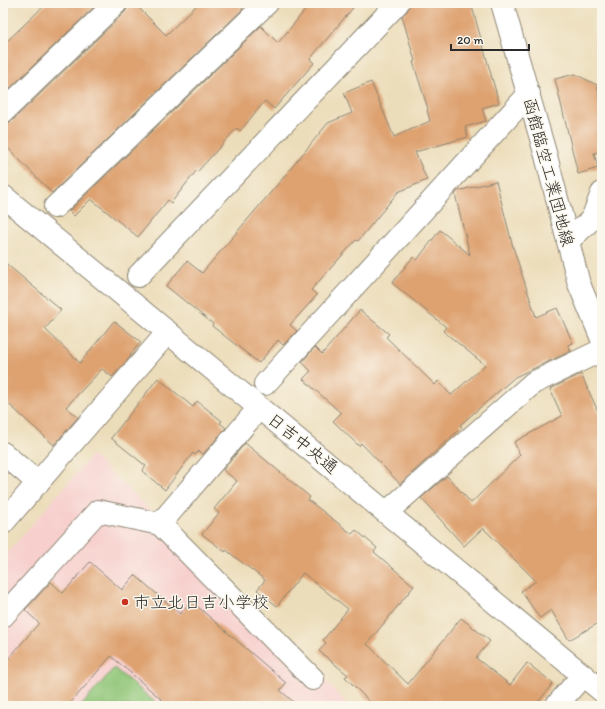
<svg xmlns="http://www.w3.org/2000/svg" width="605" height="709" viewBox="0 0 605 709" font-family="Itim,'Klee One',sans-serif">
<rect width="100%" height="100%" fill="#fbf7ec"/>
<filter id="ink" filterUnits="userSpaceOnUse"><feTurbulence type="fractalNoise" baseFrequency=".025" numOctaves="2"/><feDisplacementMap in="SourceGraphic" scale="8" xChannelSelector="R" yChannelSelector="G"/><feConvolveMatrix kernelMatrix="1 2 1 2 8 2 1 2 1" color-interpolation-filters="sRGB"/></filter>
<filter id="wash" filterUnits="userSpaceOnUse"><feTurbulence type="fractalNoise" baseFrequency=".012" numOctaves="4" result="noise"/><feDisplacementMap in="SourceGraphic" scale="16" xChannelSelector="R" yChannelSelector="G"/><feGaussianBlur stdDeviation="0.9" result="paint"/><feColorMatrix in="noise" values="0 0 0 0 0 0 0 0 0 0 0 0 0 0 0 0 0 1.4 0 .05"/><feComposite in="paint" operator="in"/></filter>
<g filter="url(#wash)">
<rect width="100%" height="100%" fill="#ecddba"/>
<polygon fill="#f7d0ce" points="92,455 294,645 349,706 3,706 3,558"/>
<polygon fill="#90c678" stroke="#5e7852" points="114,668 160,706 81,706"/>
<g id="blocks">
<g fill="#dea271">
<polygon points="47,3 98,3 3,95 3,45"/>
<polygon points="128,3 134,3 166,35 199,3 237,3 243,9 52,193 3,143 3,124 6,124 12,121 125,12 128,7"/>
<polygon points="311,3 357,3 310,59 314,63 274,109 265,101 240,131 237,128 198,171 197,170 171,203 168,200 138,237 91,199 74,216 69,211 261,26 278,43"/>
<polygon points="410,3 471,3 499,103 482,108 486,121 465,127 468,137 415,152 427,180 398,192 358,241 356,240 311,290 317,295 290,325 297,331 283,345 278,340 259,363 212,326 213,324 166,286 187,261 202,273 283,178 328,123 352,113 344,93 371,82 394,137 430,121 427,110 428,109 413,62 415,61 402,16 407,11"/>
<polygon points="575,74 597,85 602,108 602,151 594,153 598,168 578,174 555,79"/>
<polygon points="496,181 513,247 536,317 557,308 573,343 568,345 571,351 515,377 460,425 462,427 400,484 361,443 359,446 333,421 341,413 303,379 311,371 302,362 315,347 322,354 360,310 389,334 386,337 435,385 438,381 451,395 485,365 443,331 446,327 392,283 413,257 417,260 440,230 470,255 455,194 458,191"/>
<polygon points="3,261 61,310 45,329 80,363 114,321 141,342 130,355 131,356 112,377 102,369 66,407 78,417 54,445 3,399"/>
<polygon points="581,374 602,420 602,621 569,640 551,610 540,618 521,591 536,581 483,528 464,546 421,498 447,476 471,503 520,455 514,442 562,416 550,389"/>
<polygon points="158,378 193,407 197,401 222,421 220,423 226,428 203,454 199,451 195,455 193,453 165,490 142,471 146,466 111,438"/>
<polygon points="245,443 310,497 308,500 352,534 356,530 377,548 374,552 414,586 367,644 408,684 461,618 490,641 476,658 510,685 527,663 553,683 536,705 537,706 374,706 345,677 348,675 319,651 326,643 323,640 348,609 303,573 277,606 257,590 265,580 226,550 225,552 202,534 219,513 214,509 237,481 223,470"/>
<polygon points="90,562 122,590 135,575 180,614 191,601 286,683 280,690 298,706 169,706 111,656 68,706 3,706 3,665 39,623 25,610 51,582 63,593"/>
</g>
</g>
</g>
<g filter="url(#ink)">
<use href="#blocks" fill-opacity="0" stroke="#8c8472" stroke-width="1"/>
<g fill="none" stroke-linecap="round" stroke-linejoin="round">
<defs>
<g id="minor">
<polyline points="3,112 116,3"/>
<polyline points="3,196 602,691"/>
<polyline points="55,207 267,3"/>
<polyline points="568,241 592,219 602,193"/>
<polyline points="138,276 398,3"/>
<polyline points="265,384 529,94"/>
<polyline points="3,453 38,483"/>
<polyline points="387,512 533,383 602,350"/>
<polyline points="3,523 168,332"/>
<polyline points="160,524 313,679"/>
<polyline points="3,616 98,511 160,524 259,408"/>
<polyline points="556,706 583,675"/>
</g>
<polyline id="major" points="502,3 546,156 579,284 602,339"/>
</defs>
<use href="#minor" stroke="#8c8472" stroke-width="24"/>
<use href="#major" stroke="#8c8472" stroke-width="24"/>
<use href="#minor" stroke="#fff" stroke-width="22"/>
<use href="#major" stroke="#fff" stroke-width="22"/>
</g>
</g>
<circle fill="#c8321e" stroke="#fbf7ec" stroke-width="1.5" cx="125" cy="602" r="4"/>
<g text-anchor="middle" dominant-baseline="central" stroke-width="3" stroke-linejoin="round" paint-order="stroke">
<g font-size="17" fill="#2b2b2b" stroke="#fbf7ec">
<text transform="translate(549 172) rotate(75)">函館臨空工業団地線</text>
<text transform="translate(303 443) rotate(39)">日吉中央通</text>
</g>
<g font-size="17" fill="#2b2b2b" stroke="#fbf7ec" text-anchor="start">
<text x="133" y="602">市立北日吉小学校</text>
</g>
</g>
<rect width="605" height="709" fill="none" stroke="#fbf7ec" stroke-width="16"/>
<path d="M451 44v6h78v-6" fill="none" stroke="#2b2b2b" stroke-width="2"/>
<text x="457" y="44" font-size="12" fill="#2b2b2b" stroke="#fbf7ec" stroke-width="3" paint-order="stroke">20 m</text>
</svg>
